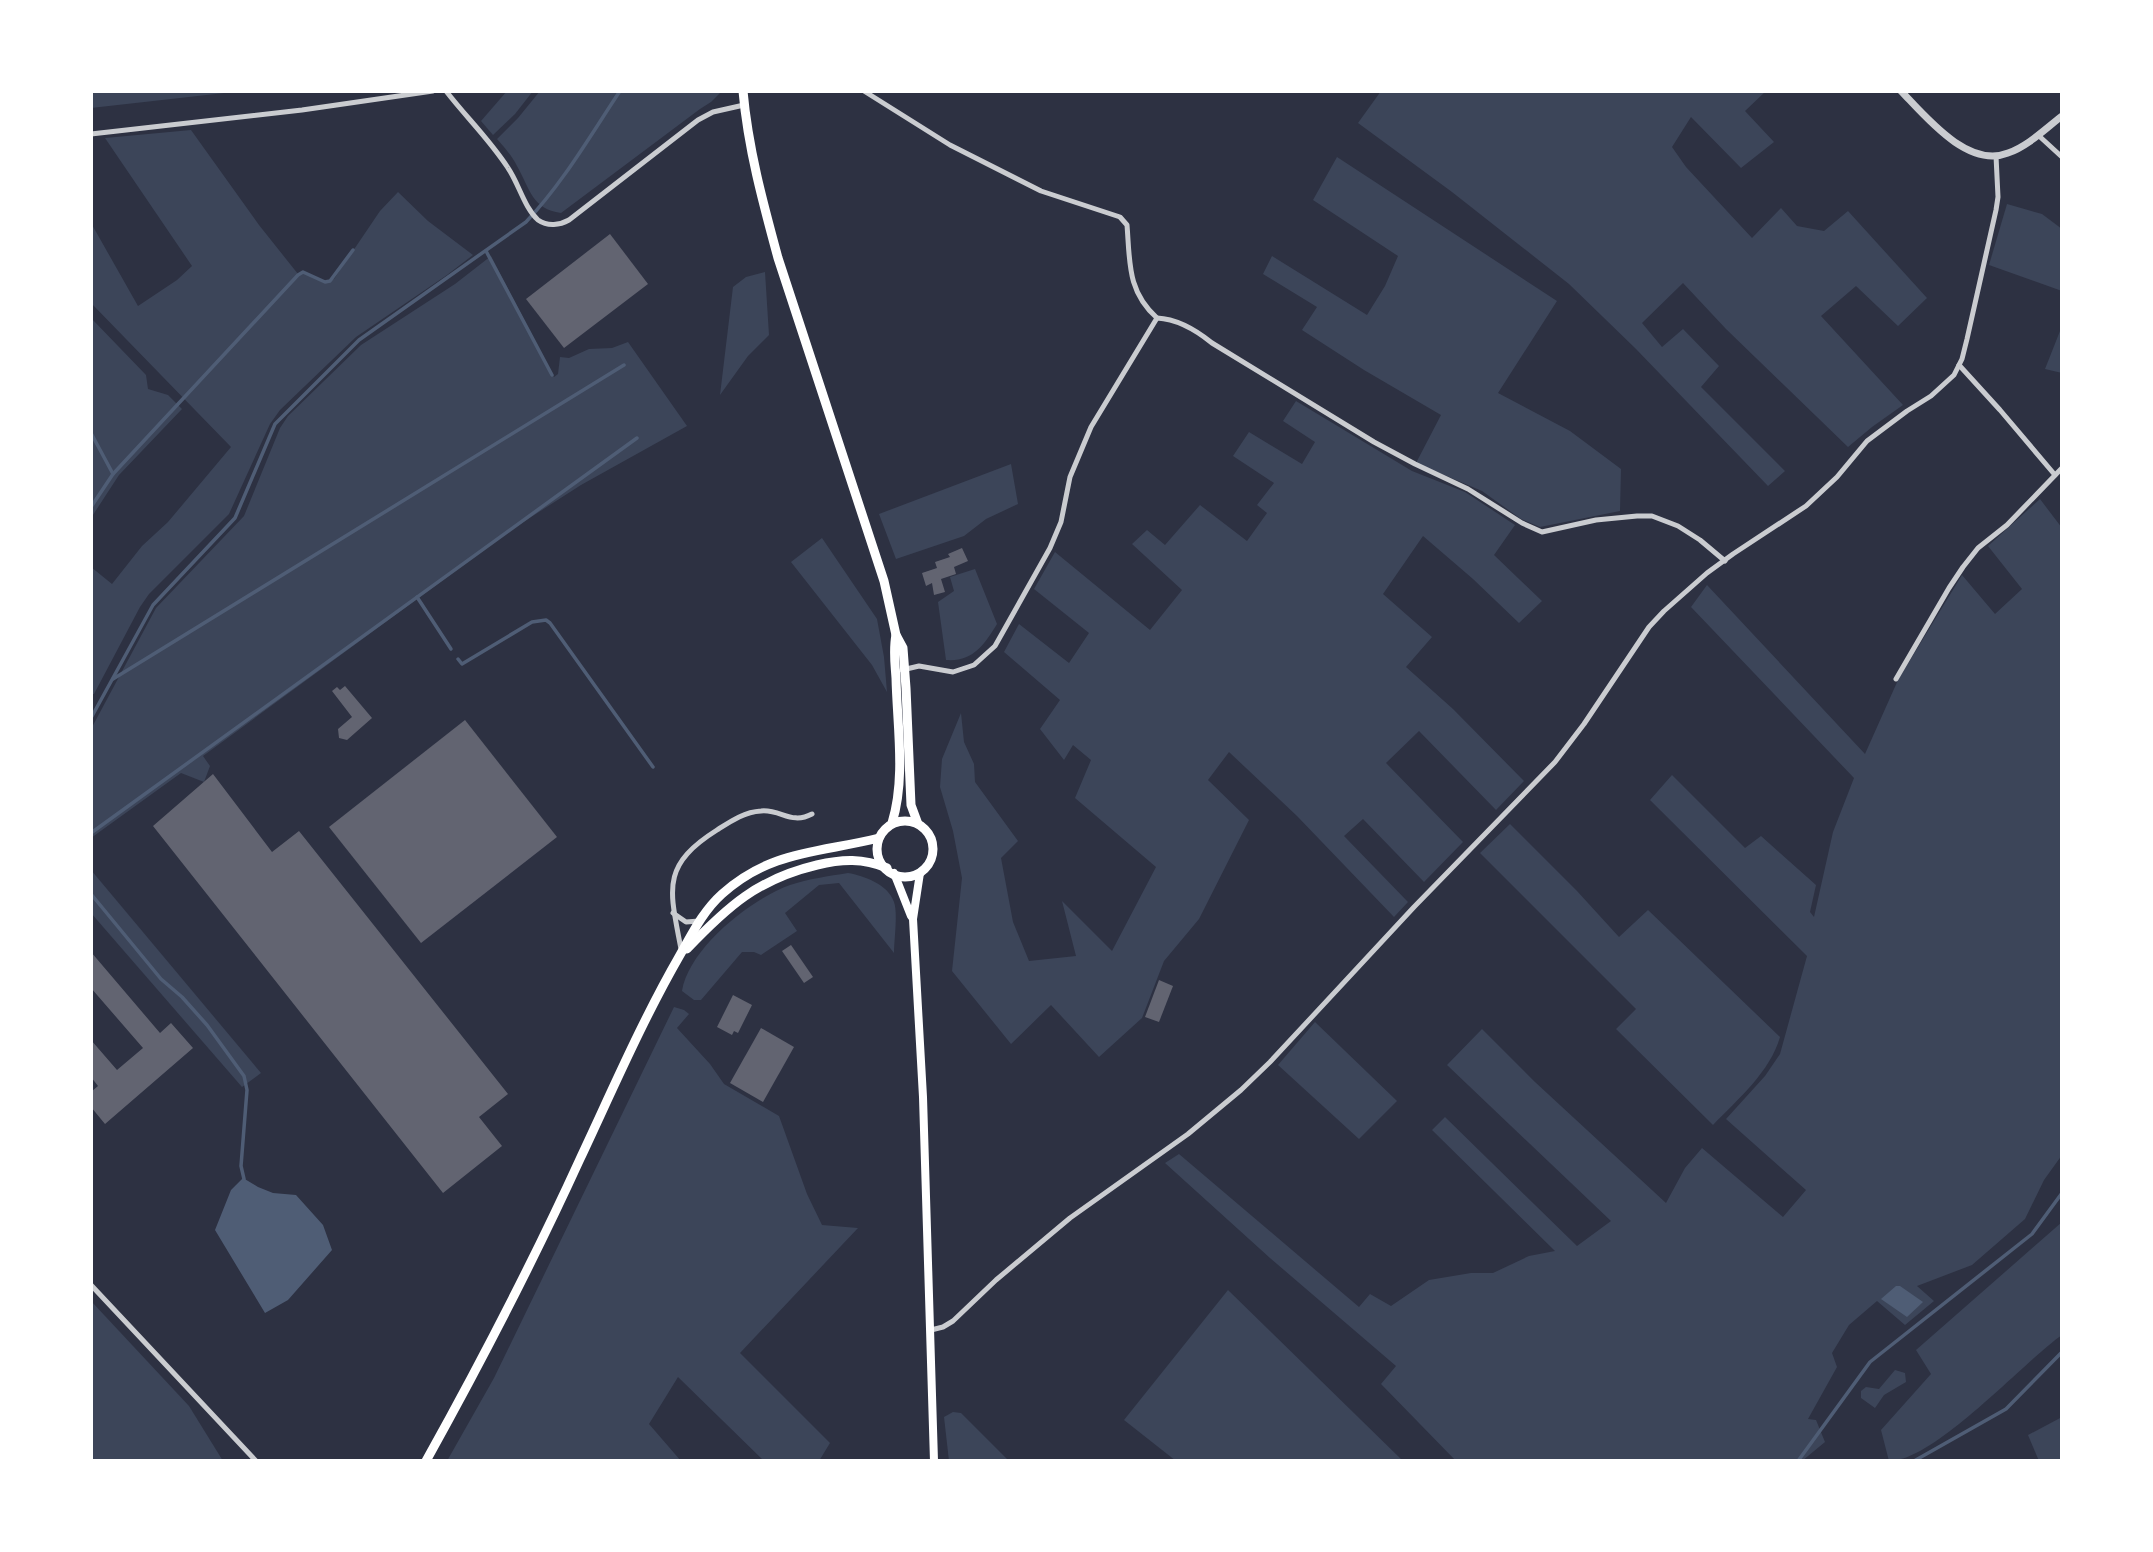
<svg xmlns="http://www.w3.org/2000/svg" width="2153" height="1552" viewBox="0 0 2153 1552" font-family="'Playfair Display',serif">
<rect width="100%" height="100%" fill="#2d3142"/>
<g fill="#3c4559">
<polygon points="102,91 242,91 91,108 91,92"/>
<polygon points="507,91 533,91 515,114 493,135 481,121"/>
<path d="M 540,91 L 722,91 L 711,102 L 700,109 L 561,213 C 532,209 530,189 517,166 C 512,156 504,147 497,139 L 518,118 Z"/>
<polygon points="1381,91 1766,91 1745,111 1774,142 1741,168 1691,117 1672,147 1686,167 1752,238 1781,208 1797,226 1824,231 1848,211 1927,298 1898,326 1856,286 1821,316 1903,405 1872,427 1848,447 1726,329 1683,283 1642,323 1662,347 1683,329 1719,366 1701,387 1785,471 1768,486 1636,349 1569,284 1452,192 1358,123"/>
<polygon points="191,130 259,225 298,274 303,272 324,281 334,279 380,211 398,192 428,221 473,255 447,275 356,337 280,410 270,424 229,514 149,594 140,607 94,694 91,694 91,567 112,584 142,546 168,522 231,447 91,303 91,223 138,306 177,280 192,266 105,138"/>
<polygon points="1337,157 1557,301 1498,393 1570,431 1621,469 1620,511 1540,527 1521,519 1482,491 1416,463 1441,415 1364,370 1302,330 1317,307 1263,274 1272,256 1367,315 1385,286 1398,256 1313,200"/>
<polygon points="2007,204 2042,214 2062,229 2062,291 1989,265"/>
<polygon points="491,256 554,377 558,374 560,357 569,358 589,349 612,348 628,342 687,426 581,485 514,528 203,756 210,766 204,782 181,773 91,838 91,729 156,608 244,516 280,428 288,416 361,345 455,284"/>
<polygon points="765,272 769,335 748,356 720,395 733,287 746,277"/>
<polygon points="91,318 146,375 148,389 168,395 182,409 119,475 91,518"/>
<polygon points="2062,326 2062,373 2045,369"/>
<polygon points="1296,401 1412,471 1465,492 1515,525 1494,555 1542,601 1519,623 1473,579 1423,536 1383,594 1432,637 1406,667 1453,709 1524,781 1496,810 1419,731 1386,763 1463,842 1424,882 1363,819 1344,836 1408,902 1394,917 1297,816 1229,752 1208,780 1249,820 1199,919 1164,961 1142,1018 1099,1057 1051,1005 1011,1044 952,971 962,878 953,831 940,787 942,759 961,713 964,742 974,764 975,782 1018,841 1001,858 1013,922 1029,961 1076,956 1062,901 1112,951 1156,867 1075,798 1091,760 1073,745 1064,760 1040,729 1060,700 1004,652 1019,624 1069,663 1089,633 1034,589 1055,552 1150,630 1182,590 1132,544 1147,530 1165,545 1200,505 1247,541 1267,513 1257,505 1274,483 1233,456 1249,432 1302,464 1315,442 1283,421"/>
<polygon points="1011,464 1018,504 986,519 964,536 896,559 879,514"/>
<polygon points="2040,499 2062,528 2062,1155 2044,1180 2025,1219 1972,1265 1917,1286 1934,1301 1905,1325 1877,1301 1849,1325 1832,1353 1837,1367 1808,1419 1816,1420 1825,1442 1802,1461 1456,1461 1381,1384 1396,1366 1270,1258 1165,1163 1179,1154 1359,1307 1370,1294 1391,1306 1429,1280 1471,1273 1493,1273 1529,1256 1555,1251 1432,1130 1445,1117 1577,1246 1611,1221 1447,1065 1482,1029 1535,1082 1666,1203 1685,1168 1702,1148 1783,1217 1806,1190 1726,1119 1765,1076 1780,1054 1807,956 1650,800 1672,775 1745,848 1761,836 1816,885 1810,912 1814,917 1833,832 1854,778 1691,607 1707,585 1865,754 1898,680 1962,575 1995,614 2022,589 1988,546"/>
<polygon points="822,538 877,619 884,657 887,692 872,665 791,562"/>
<path d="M 975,569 L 997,624 C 984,645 973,662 946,660 L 938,602 L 954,591 L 950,577 Z"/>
<path d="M 1510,824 L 1577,891 L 1619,937 L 1648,910 L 1780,1037 C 1770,1072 1738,1099 1713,1125 L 1616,1029 L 1636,1009 L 1480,853 Z"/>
<polygon points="91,870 261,1073 242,1087 91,913"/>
<path d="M 848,873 C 864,876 888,884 894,902 C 898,913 894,940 894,953 L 839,883 L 819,885 L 785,913 L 797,931 L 761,955 L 754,952 L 742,952 L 701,1000 L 694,1000 L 682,991 C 689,948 751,899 790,885 C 808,879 829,876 848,873 Z"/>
<polygon points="674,1007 684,1010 689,1014 677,1028 710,1064 724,1084 779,1116 807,1194 822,1225 858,1228 740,1353 830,1443 819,1461 764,1461 678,1377 649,1424 681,1461 447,1461 494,1378"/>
<polygon points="1315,1022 1397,1101 1359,1139 1278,1065"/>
<path d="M 2062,1222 L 2062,1335 C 2022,1363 1935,1461 1889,1461 L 1881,1430 L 1931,1374 L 1916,1350 Z"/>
<polygon points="1228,1290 1403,1461 1176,1461 1124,1420"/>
<polygon points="91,1301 189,1406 223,1461 91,1461"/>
<polygon points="1895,1370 1905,1373 1906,1382 1884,1395 1875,1408 1861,1398 1861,1391 1866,1387 1879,1389"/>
<polygon points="953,1412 961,1413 1009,1461 949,1461 944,1417"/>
<polygon points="2062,1417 2062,1461 2039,1461 2028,1435"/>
</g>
<g fill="#4f5d75">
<polygon points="243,1178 258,1187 273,1193 296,1195 323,1225 332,1250 288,1300 265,1313 215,1230 231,1190"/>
<polygon points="1896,1286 1900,1286 1923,1302 1907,1317 1881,1299"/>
</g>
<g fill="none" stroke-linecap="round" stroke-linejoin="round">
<g stroke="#4f5d75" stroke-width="3.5">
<polyline points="486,251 552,375"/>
<polyline points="91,433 113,474 91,507"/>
<polyline points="113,474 298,275 303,272 325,282 330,281 353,250"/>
<polyline points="417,597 451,649"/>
<polyline points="458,659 462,664 532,622 546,620 550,623 653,767"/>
<polyline points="113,679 624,365"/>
<path d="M 91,718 L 153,605 L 235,518 L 275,424 L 359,340 L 526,222 C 563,183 590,136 620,91"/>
<polyline points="91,833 637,438"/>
<polyline points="91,894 161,979 182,997 207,1025 244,1076 247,1090 241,1166 244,1179"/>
<polyline points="1798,1461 1870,1362 2032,1234 2062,1193"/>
<polyline points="1914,1461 2006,1409 2062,1352"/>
</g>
</g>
<g fill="#626471">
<polygon points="610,234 648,284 564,348 526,299"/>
<polygon points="962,548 968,561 954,567 956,574 941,579 945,592 934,595 932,583 926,586 922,573 937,568 935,562 950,557 948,554"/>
<polygon points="345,686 372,718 347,740 339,738 338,729 352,717 332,691 337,687 340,690"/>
<polygon points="465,720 557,837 421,943 329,827"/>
<polygon points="213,774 272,852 299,831 508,1094 479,1117 502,1146 443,1193 153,826"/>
<polygon points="791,945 813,977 804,983 782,951"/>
<polygon points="91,952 160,1033 171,1023 193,1048 105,1124 91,1107 91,1092 98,1086 91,1077 91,1040 117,1070 143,1048 91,988"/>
<polygon points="1159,980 1173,986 1159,1022 1145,1017"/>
<polygon points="733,995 752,1005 738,1033 734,1031 732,1035 717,1027"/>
<polygon points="761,1028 794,1047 763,1102 730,1083"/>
</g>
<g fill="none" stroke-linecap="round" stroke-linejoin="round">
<g stroke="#caccd0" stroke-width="5">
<path d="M 446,91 C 466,117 490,140 508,168 C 519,184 524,207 538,220 C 548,227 560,225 569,220 L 698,120 L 713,112 L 744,105"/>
<path d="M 864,91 L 950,145 L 1041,191 L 1120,217 L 1127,225 C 1130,262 1127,291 1157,318"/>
<polyline points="91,134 302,110 433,91"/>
<polyline points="2038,135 2062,157"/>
<polyline points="1959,365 2000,410 2055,475"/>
<path d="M 902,670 L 919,666 L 953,672 L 974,665 L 995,646 L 1050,548 L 1061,522 L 1070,477 L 1091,427 L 1157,318 C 1177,319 1196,330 1212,343 L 1374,442 L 1415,464 L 1468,489 L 1522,523 L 1542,532 L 1596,520 L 1637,516 L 1652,516 L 1678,526 L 1700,540 L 1725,561"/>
<polyline points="1896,679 1949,588 1963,567 1978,548 2007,525 2062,468"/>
<polyline points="673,913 686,922 699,921"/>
<path d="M 681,949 C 670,890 660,866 717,830 C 731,821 744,812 761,811 C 781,809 791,825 812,814"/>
<polyline points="91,1285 256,1461"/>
<polyline points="931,1330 943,1327 953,1321 996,1280 1070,1218 1188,1134 1241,1090 1270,1062 1414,907 1555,762 1584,724 1649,627 1664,611 1707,573 1733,554 1806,506 1837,477 1867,441 1907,411 1931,396 1954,375 1962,359 1967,339 1996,210 1998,197 1996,156"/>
</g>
<path stroke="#caccd0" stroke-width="7" d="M 1901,91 C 1926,117 1968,169 2008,153 C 2028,146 2045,129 2062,116"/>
<g stroke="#fff" stroke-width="8">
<polyline points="894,873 911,916"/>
<polyline points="920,873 913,919 923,1097 934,1461"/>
</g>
<g stroke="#fff" stroke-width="9">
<path d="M 743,91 C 748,148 763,203 778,258 L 884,581 L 896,635 L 903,648 L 906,688 L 911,805 L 918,824"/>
<circle cx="905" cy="849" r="28"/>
<path d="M 892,823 C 906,778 897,725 896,678 C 895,663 893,650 896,635"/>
<path d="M 687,949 C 728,906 758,879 817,865 C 842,859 863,858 887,868"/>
<path d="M 426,1461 C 481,1362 533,1262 580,1159 C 612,1091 642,1021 680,955 C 692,934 703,911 722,894 C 771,850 819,853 879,838"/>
</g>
</g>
<rect width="2153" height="1552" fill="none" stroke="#ffffff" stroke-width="186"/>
</svg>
